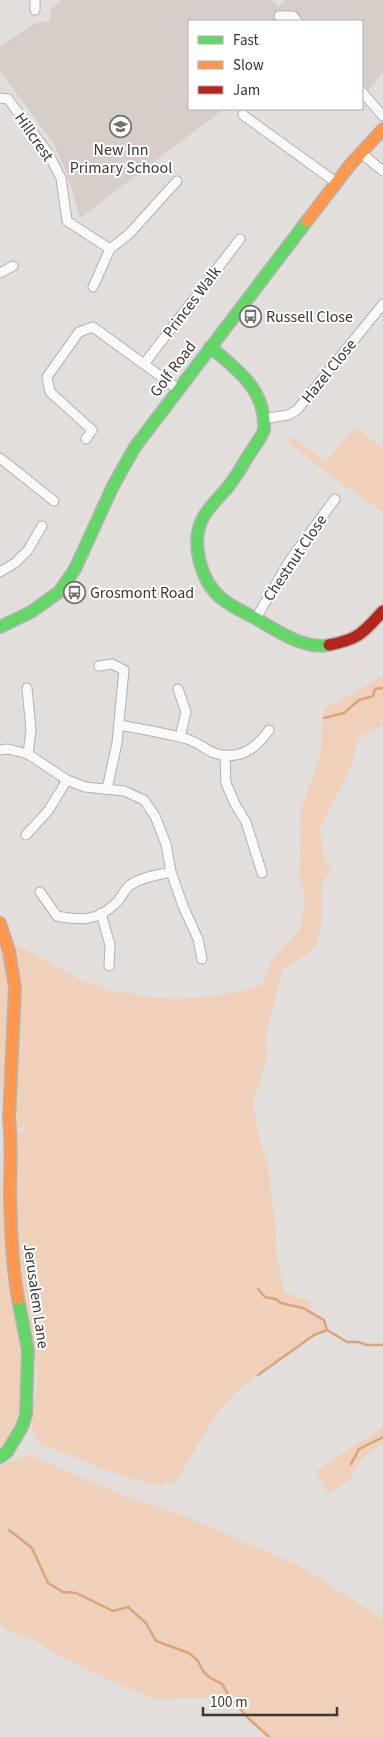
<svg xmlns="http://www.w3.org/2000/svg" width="383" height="1737" viewBox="0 0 383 1737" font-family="'Source Sans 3',sans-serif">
<rect width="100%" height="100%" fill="#e1dedc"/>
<polygon fill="#d7cec9" points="63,0 273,0 278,7 286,0 383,0 383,72 362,98 362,21 189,21 189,109 224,109 80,218 67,174 54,144 0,71 0,46 36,23 49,21 52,8"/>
<g fill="#efd0ba">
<polygon points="355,426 383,449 383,512 324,471 287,441 292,437 326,462"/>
<path d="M 383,676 L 383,723 L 378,728 L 360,736 L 348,774 L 320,828 L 323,854 L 331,871 L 322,883 L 321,927 L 318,942 L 307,954 L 283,969 L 265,1036 L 267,1058 L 253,1104 L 257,1127 L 269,1171 L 271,1196 L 276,1227 L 277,1257 L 284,1291 L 296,1297 L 310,1300 L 311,1307 L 310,1311 L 324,1320 L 327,1330 L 314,1335 L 258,1375 L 236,1392 L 217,1413 L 175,1483 L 165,1482 L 164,1486 L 128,1478 L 40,1444 C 23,1425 38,1400 37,1378 C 37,1344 24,1311 18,1278 C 17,1266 17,1255 16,1243 C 14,1207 15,1170 15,1133 L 24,1131 L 26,1126 L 17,1128 L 13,1126 L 13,1101 L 18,1067 L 21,1010 L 19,972 L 14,943 L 84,982 L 115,992 L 134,993 L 143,997 L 176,999 L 208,997 L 242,991 L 263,984 L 272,959 L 301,929 L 305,898 L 299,876 L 301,810 L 321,752 L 324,709 Z"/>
<polygon points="0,934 8,990 8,1042 3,1077 0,1108"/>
<polygon points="0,1142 6,1274 13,1304 22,1354 22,1399 15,1431 3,1446 0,1448"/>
<polygon points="383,1427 383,1443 363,1457 349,1480 328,1494 316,1471"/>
<polygon points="30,1455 128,1497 182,1515 298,1565 383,1619 383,1737 269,1737 248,1718 229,1697 155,1699 124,1687 58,1655 34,1640 4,1629 1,1624 0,1624 0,1465"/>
</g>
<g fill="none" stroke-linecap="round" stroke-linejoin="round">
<g stroke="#d9a57b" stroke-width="2.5">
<polyline points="324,718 344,713 359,700 373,696 375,689 383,688"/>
<polyline points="258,1289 265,1297 276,1299 281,1303 303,1308 324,1320 327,1330 347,1342 358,1342 367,1345 383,1345"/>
<polyline points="258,1375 314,1335 327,1330"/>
<polyline points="351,1464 359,1449 383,1437"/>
<polyline points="9,1530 32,1548 48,1583 63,1592 76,1593 113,1611 128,1607 146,1623 156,1641 189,1653 198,1661 203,1671 209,1677 222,1684 229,1696 248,1718 269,1737"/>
</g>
<defs>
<g id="street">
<polyline points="35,10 35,0"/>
<polyline points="279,16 293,16 297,21"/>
<polyline points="362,92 383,116"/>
<polyline points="0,98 8,99 48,153 61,178 67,221 110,249"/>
<polyline points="243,115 337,183"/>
<polyline points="361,153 383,171"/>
<polyline points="0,273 13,266"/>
<polyline points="93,287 110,249 129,234 177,181"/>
<polyline points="144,364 240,239"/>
<polyline points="263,419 288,415 297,410 383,304"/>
<polyline points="86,439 92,430 50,392 47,377 79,332 93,327 178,389"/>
<polyline points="0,458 54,501"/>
<polyline points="0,572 15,563 28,550 42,526"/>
<polyline points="256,618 290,560 335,499"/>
<polyline points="99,666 112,664 124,670 117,743 107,789"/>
<polyline points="27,688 31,730 28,754"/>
<polyline points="178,689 186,712 180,737"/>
<path d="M 119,725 C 142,729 165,733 187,739 C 197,742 205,749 214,753 C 238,761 256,749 269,730"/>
<polyline points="0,750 8,749 28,754 67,780 85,787 124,791 144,800 155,816 166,844 171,872 183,906 198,939 202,959"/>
<polyline points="225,755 226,783 235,804 246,822 262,873"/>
<polyline points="26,835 48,811 67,780"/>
<path d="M 40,892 L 57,916 C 83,921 99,921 118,901 C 122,896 125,889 130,885 C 141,877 158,875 171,872"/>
<polyline points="101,913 110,945 109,966"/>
</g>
<g id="fast">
<path d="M 210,347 C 237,369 266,390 264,429 C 263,436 251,451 247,458 C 241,468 235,478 228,487 C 220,496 210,506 204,516 C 189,541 201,582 222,599 C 232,607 244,612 255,618 C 276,630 304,650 329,645"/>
<polyline points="0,627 31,612 59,592 75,569 113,486 135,447 307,221"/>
<polyline points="0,1457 7,1452 22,1427 26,1415 28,1350 18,1299"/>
</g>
<g id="slow">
<polyline points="307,221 350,165 383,129"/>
<path d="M 0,923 L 9,951 L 15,988 L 9,1119 C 12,1145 10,1170 10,1196 C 11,1230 12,1266 18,1299"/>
</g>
<path id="jam" d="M 329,645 C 359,639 363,633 383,611"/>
</defs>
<use href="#street" stroke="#b4b2b1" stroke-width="11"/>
<use href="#fast" stroke="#b4b2b1" stroke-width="14"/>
<use href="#slow" stroke="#b4b2b1" stroke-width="14"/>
<use href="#jam" stroke="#b4b2b1" stroke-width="14"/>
<use href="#street" stroke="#fafafa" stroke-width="9"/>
<use href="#fast" stroke="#63d668" stroke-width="11"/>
<use href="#slow" stroke="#ff974d" stroke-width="11"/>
<use href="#jam" stroke="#b3261e" stroke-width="11"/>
</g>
<defs>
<symbol id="school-ring" viewBox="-11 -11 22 22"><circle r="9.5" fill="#fff" stroke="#74716f" stroke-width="1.5"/><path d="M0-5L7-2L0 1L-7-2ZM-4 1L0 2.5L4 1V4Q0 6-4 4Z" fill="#74716f"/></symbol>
<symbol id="bus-ring" viewBox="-11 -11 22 22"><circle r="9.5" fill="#fff" stroke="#74716f" stroke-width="1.5"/><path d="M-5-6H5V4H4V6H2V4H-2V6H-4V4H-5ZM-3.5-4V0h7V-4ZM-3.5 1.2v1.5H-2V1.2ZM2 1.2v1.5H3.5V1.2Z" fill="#74716f"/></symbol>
</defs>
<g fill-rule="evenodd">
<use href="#school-ring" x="108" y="114" width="25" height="25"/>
<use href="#bus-ring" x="238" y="304" width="25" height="25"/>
<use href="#bus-ring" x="62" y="580" width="25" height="25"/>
</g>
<g text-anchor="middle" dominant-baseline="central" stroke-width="4" stroke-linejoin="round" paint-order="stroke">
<g font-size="16" fill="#3a3735" stroke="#fff">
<text transform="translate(34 137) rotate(55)">Hillcrest</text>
<text transform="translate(192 302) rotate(-53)">Princes Walk</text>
<text transform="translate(173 369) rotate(-53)">Golf Road</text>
<text transform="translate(329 371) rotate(-51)">Hazel Close</text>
<text transform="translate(295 558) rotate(-56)">Chestnut Close</text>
<text transform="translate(36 1296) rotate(82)">Jerusalem Lane</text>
</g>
<g font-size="16" fill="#3a3735" stroke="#fff" text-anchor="start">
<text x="121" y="150" text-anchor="middle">New Inn<tspan x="121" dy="18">Primary School</tspan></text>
<text x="266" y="317">Russell Close</text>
<text x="90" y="593">Grosmont Road</text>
</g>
</g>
<rect x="188" y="20" width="175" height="90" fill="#ffffff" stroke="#b0afae"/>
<rect x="198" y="36" width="25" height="8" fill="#63d668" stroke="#b0afae"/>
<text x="233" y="45" font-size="15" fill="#3a3735">Fast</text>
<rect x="198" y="61" width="25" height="8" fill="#ff974d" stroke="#b0afae"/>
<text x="233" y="70" font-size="15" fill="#3a3735">Slow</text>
<rect x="198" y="86" width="25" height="8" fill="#b3261e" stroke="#b0afae"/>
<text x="233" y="95" font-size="15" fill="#3a3735">Jam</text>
<path d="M203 1707v8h134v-8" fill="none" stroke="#3a3735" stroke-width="2.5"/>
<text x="210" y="1707" font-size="15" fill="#3a3735" stroke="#ffffff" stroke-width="4" paint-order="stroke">100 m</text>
</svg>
